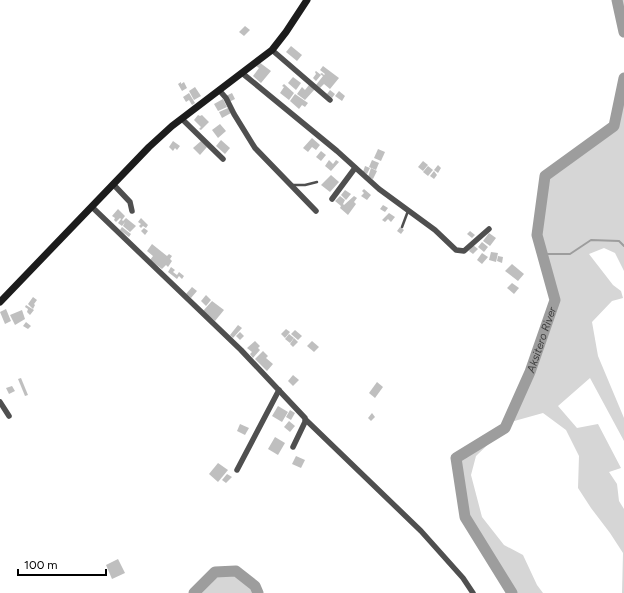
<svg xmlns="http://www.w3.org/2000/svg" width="624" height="593" viewBox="0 0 624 593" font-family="Figtree,sans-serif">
<rect width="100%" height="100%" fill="#fff"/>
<g fill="#d6d6d6">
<polygon points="617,0 624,0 624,32"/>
<polygon points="624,78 624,271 615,253 604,248 589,254 613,285 621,291 623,298 612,301 592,322 598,356 624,418 624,441 590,378 558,406 577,428 598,424 621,468 609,472 617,484 619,501 624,509 624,593 622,593 623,553 610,533 591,508 578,488 579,456 566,430 543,413 507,423 555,300 537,235 545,176 614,126"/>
<polygon points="505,428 476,456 471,475 482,517 504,545 523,555 537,585 543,593 512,593 465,517 456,458"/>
<polygon points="236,571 255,586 258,593 194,593 215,572"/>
</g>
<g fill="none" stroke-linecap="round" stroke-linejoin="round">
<polyline stroke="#9d9d9d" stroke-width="2" points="543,254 570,254 591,240 619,241 624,246"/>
<g stroke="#9d9d9d" stroke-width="11">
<polyline points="617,0 624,32"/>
<polyline points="194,593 215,572 236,571 255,586 258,593"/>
<path id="s1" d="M 512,593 L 465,517 L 456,458 L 505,428 L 530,372 L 555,300 L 537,235 L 545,176 L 614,126 L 624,78"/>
</g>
</g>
<g fill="#bfbfbf">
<polygon points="245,26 250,30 244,36 239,32"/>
<polygon points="291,46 302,55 297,61 286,52"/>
<polygon points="259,62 271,71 261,83 253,76 259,68 256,66"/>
<polygon points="323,66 339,78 330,89 324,84 320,88 316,85 323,76 320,74 322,73 324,75 325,74 320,70"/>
<polygon points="316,71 321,75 316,81 313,78 316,74 315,72"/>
<polygon points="293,77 301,83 296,90 288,83"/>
<polygon points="181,82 181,84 184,82 187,88 182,91 178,84"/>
<polygon points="284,84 294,93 289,100 280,93 284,87 282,86"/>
<polygon points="309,85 315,89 305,100 297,94 302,87 305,90"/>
<polygon points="195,87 201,96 194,100 189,91"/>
<polygon points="330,90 335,94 332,98 327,94"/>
<polygon points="339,91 345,96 342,101 335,96"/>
<polygon points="189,93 195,103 192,105 189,100 186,102 183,97"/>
<polygon points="232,93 235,99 229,102 226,96"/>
<polygon points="295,94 308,103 305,107 302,105 299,109 290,101"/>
<polygon points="223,99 227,107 218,111 214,104"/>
<polygon points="228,108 231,113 222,118 219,112"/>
<polygon points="198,115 200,116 202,115 209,122 201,130 199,129 201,127 194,120"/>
<polygon points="220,124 226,131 218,138 212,130"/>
<polygon points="312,138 320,145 316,150 312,147 308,152 303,148"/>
<polygon points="221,140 230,148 225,154 216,146"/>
<polygon points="173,141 180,146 177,150 175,148 173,151 169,147"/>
<polygon points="201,141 207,147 200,155 193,148"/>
<polygon points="378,149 385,152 381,161 374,158"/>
<polygon points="321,151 326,155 321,161 316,157"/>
<polygon points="329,160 333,164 336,160 339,162 331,171 325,166"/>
<polygon points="372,160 379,163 376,170 369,167"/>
<polygon points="423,161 428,165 423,171 418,167"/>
<polygon points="438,165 441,168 438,173 434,170"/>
<polygon points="365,166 370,168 367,174 363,172"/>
<polygon points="428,166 433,170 428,176 423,172"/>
<polygon points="371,168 377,171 373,179 368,177"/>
<polygon points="434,171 437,175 434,179 430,176"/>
<polygon points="331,175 339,182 330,192 321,185"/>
<polygon points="364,189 371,195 367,200 361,196 364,193 362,191"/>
<polygon points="345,190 351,194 346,200 341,195"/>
<polygon points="340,196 345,200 343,204 344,205 354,196 357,198 354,202 356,204 348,215 340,208 341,206 335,201"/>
<polygon points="383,205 388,208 385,212 380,209"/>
<polygon points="118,209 125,216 122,220 123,221 126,218 136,226 130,232 123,226 125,222 122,226 118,223 121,219 120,218 116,222 114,220 115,218 112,216"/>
<polygon points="389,213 395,217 391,222 388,219 385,222 382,220"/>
<polygon points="141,218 148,225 146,228 143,226 141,228 139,226 141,224 138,222"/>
<polygon points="122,227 131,234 129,237 120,230"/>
<polygon points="400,227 404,230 401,234 397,231"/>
<polygon points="144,228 148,231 145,235 141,231"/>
<polygon points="470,231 475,235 472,238 467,234"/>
<polygon points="489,233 496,238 490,246 483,241"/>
<polygon points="482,242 488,247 484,252 478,247"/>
<polygon points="152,244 167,256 169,254 172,256 170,259 172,261 168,267 166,265 162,269 150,260 153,256 147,251"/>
<polygon points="473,245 478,249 473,254 469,251"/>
<polygon points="491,252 498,253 496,262 489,260"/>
<polygon points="482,253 488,257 482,264 477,260"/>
<polygon points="498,256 503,257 502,263 497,261"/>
<polygon points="512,264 524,274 518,281 505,271"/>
<polygon points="171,267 175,270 173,272 177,275 179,272 184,276 182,279 179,276 177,279 168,272"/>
<polygon points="512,283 519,288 514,294 507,288"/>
<polygon points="192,287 197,291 191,298 186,294"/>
<polygon points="206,295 211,300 206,306 201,301"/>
<polygon points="33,297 37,300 34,304 35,305 33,309 28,304"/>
<polygon points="212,301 224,310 215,321 203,311"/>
<polygon points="26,305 34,310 30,315 27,312 28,309 25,307"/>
<polygon points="6,309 11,321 5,324 0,312"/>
<polygon points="22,310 25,319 15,325 10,315"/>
<polygon points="26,322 31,326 28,329 23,326"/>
<polygon points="238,325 242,328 233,338 230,335"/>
<polygon points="286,329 290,332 285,338 281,334"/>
<polygon points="295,330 302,336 298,340 291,334"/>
<polygon points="240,332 244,336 240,340 236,336"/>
<polygon points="289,334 294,338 290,343 285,339"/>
<polygon points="294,338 298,342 293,347 290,344"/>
<polygon points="255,341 260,346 258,348 260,350 253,358 250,354 252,352 247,348"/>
<polygon points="312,341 319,347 314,352 307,346"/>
<polygon points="263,351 268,356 266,358 273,364 267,371 255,359"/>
<polygon points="293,375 299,380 293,386 288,381"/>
<polygon points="21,378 28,395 25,396 18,379"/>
<polygon points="377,382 383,387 375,398 369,393"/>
<polygon points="12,386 15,391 9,394 6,388"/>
<polygon points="278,406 288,412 282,422 272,416"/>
<polygon points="290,410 295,413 291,420 286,417"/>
<polygon points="372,413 375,417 371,421 368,418"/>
<polygon points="289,421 295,426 290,432 284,427"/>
<polygon points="240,424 249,428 245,435 237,431"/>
<polygon points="275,437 285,443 278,455 268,449"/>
<polygon points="296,456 305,460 301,468 292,464"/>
<polygon points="218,463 228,470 218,482 209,474"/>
<polygon points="227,474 232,477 226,483 222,480"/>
<polygon points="118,559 125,573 112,579 106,565"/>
</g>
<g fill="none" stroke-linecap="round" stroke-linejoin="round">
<g stroke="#4f4f4f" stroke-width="2.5">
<polyline points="292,185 305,185 317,182"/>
<polyline points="402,227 408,211"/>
</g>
<g stroke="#4f4f4f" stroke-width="5.5">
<polyline points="272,50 330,100"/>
<polyline points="242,73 337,151 379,189 435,230 456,250 464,251 489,229"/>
<polyline points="219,90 226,98 234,114 255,148 316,211"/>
<polyline points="182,119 223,159"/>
<polyline points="113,184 130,202 132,211"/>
<polyline points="332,199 355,168"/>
<polyline points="92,207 241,350 305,418 305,422 293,447"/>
<polyline points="0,402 9,416"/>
<polyline points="306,420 421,531 463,578 473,593"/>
<polyline points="237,470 279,390"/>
</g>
<polyline stroke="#1c1c1c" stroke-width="7" points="0,302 149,147 172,126 272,50 286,32 307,0"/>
</g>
<g text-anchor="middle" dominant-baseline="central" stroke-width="3" stroke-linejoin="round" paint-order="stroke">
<g font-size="11" font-style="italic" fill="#3e3e3e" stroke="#fff">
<text stroke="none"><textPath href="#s1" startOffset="302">Aksitero River</textPath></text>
</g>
</g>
<path d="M18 569v6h88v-6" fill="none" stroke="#000000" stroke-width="2"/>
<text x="24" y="569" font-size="12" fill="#000000" stroke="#ffffff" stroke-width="3" paint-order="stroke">100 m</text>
</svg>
